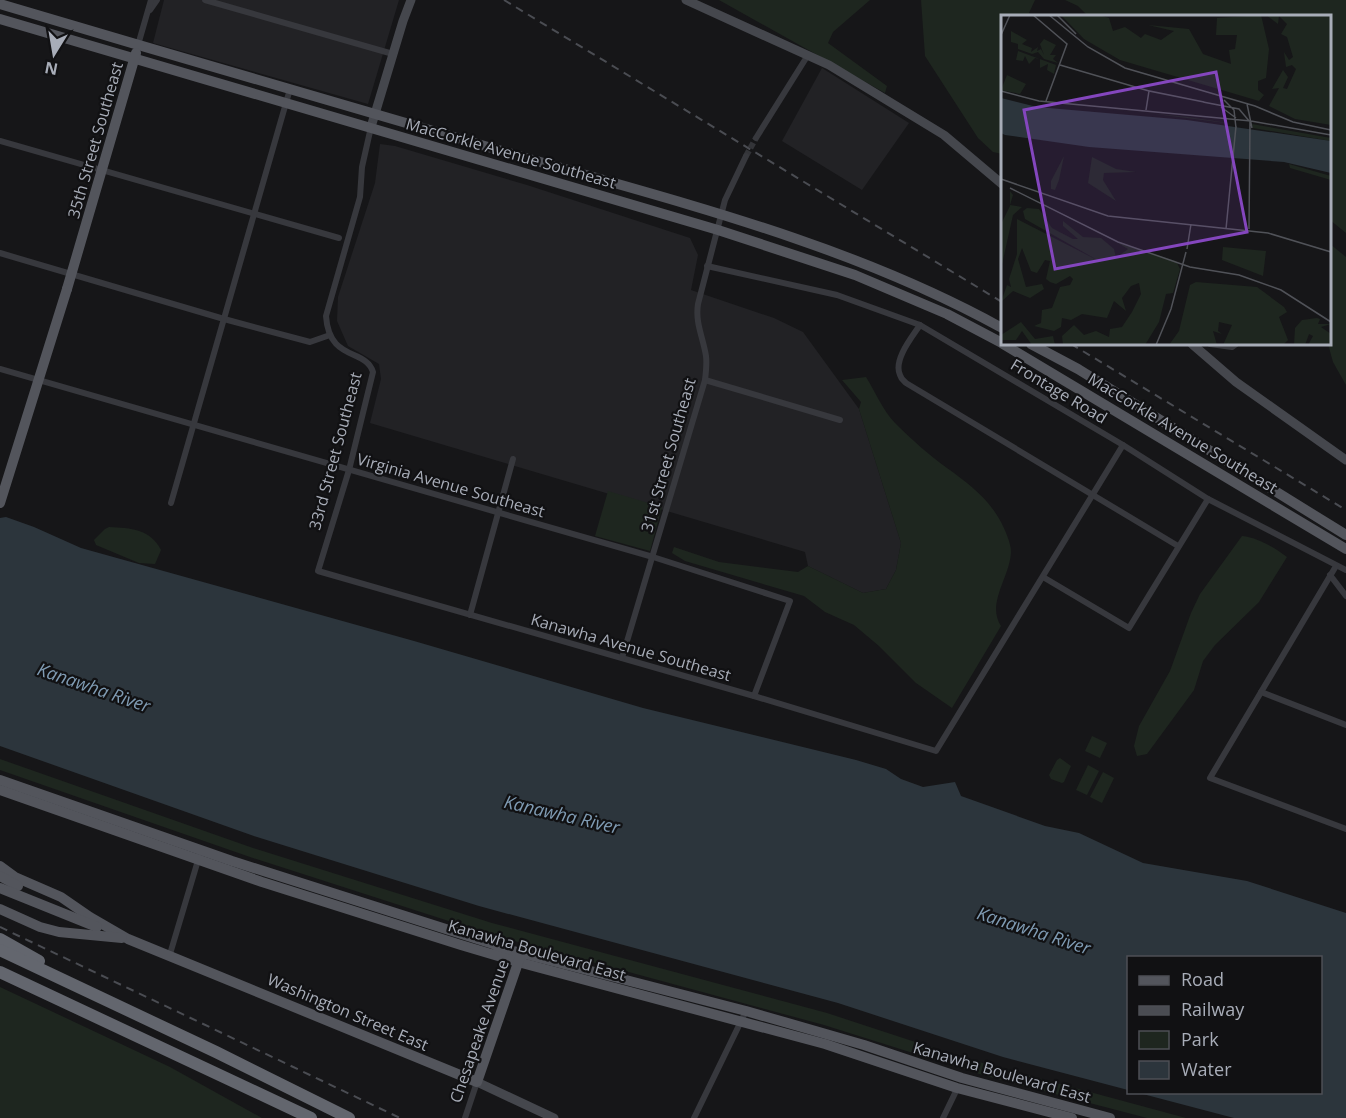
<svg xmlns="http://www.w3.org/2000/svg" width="1346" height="1118" viewBox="0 0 1346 1118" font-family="'Open Sans',sans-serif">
<rect width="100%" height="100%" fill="#161618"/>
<g fill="#222225">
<polygon points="164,0 399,0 368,104 153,43"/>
<polygon points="822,68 909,123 862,190 782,141"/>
<polygon points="380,144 395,146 527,185 690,238 698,255 691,290 774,318 803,332 859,409 901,543 896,570 886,589 863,593 808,566 805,552 370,423 381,379 379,364 348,346 337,321 338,297 375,183"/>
</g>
<g fill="#1e261f">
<polygon points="719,0 870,0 833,32 828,43 887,86 885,93"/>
<polygon points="921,0 1035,0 1029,13 1034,16 1002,16 1002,154 993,152 978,138 925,56"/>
<polygon points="1065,0 1346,0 1346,233 1330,220 1330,16 1088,16 1078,6"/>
<polygon points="1330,244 1346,257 1346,385 1333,362 1328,344"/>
<path d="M 866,377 C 876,393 882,409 895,423 C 911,439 929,455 947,468 C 969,484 988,498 1001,522 C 1005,530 1011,543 1011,552 C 1010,577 986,604 1001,626 L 952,708 L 916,683 L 879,646 L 854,625 L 825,612 L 804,596 L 685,561 L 672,553 L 674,547 L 719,562 L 798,572 L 808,566 L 863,593 L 886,589 L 896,570 L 901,543 L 859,409 L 861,402 L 842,380 Z"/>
<polygon points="608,491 662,507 650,551 595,536"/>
<path d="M 109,527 C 131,528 150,529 161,550 L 155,564 L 139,563 L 96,545 L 94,540 L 105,529 Z"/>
<path d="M 1242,536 C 1259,538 1273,547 1287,557 L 1259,602 L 1215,645 L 1203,661 L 1194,690 L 1147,754 L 1137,756 L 1134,746 L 1139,726 L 1170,671 L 1191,613 L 1200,594 Z"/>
<polygon points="1092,736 1107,743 1100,758 1085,751"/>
<polygon points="1060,758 1071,766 1064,782 1062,783 1051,779 1049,775 1057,760"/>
<polygon points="0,759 253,848 492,923 827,1013 964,1058 1186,1118 1147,1118 986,1076 824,1025 489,934 250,857 0,770"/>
<polygon points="1088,765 1099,771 1087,795 1076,790"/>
<polygon points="1103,772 1114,778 1102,803 1090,797"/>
<polygon points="0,987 170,1067 262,1118 0,1118"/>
</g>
<polygon fill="#2c353c" points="6,517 34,527 81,548 414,641 643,708 856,760 886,769 901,779 923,787 955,782 961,796 1045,826 1079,833 1143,863 1247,881 1346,913 1346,1118 1234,1118 1139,1093 1320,1092 1320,958 1128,958 1128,1090 1003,1057 838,1003 479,906 257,837 0,746 0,518"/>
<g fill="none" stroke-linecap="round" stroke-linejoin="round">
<polyline stroke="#333438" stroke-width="6" stroke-dasharray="6 3" stroke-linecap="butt" points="746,156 756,138"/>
<g stroke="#37383d" stroke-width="6">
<polyline points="205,0 393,54"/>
<polyline points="150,10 157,0"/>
<polyline points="138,45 151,0"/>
<path d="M 371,127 L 362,167 L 360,197 L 326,316 C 329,362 366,348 373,372 L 349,470 L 318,571 L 754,696 L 936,751 L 1123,445"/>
<polyline points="756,138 808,55"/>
<polyline points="0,141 339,238"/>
<polyline points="0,253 224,319 310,342 330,335"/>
<polyline points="707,266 837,295 920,325 1123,445 1208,499 1346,570"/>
<path d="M 920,325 C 912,337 893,360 900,375 C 901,379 904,381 906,383 L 1178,546"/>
<polyline points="1210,344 1232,347 1236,344"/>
<polyline points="0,369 653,557 790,601 754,696"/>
<polyline points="705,380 840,420"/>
<polyline points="171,503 290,89"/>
<polyline points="1336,566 1210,778 1346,829"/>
<polyline points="1330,575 1346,596"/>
<polyline points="1043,577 1129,628 1208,499"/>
<polyline points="470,615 513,459"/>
<path d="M 622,658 L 705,380 C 706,372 707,364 706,356 C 703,337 695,323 698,304 L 725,200 L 746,156"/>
<polyline points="1261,692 1346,725"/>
<polyline points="170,954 199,857"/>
<polyline points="465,1118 477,1082"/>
<polyline points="694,1118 746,1011"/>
<polyline points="943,1118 958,1087"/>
</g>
<g stroke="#45474d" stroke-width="9">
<polyline points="686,0 829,65 944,135 1002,184"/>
<polyline points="371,127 403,21 411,0"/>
<polyline points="1192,344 1236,382 1346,460"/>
<polyline points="477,1082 554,1118"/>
</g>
<g stroke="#53555c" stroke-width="10">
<path d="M 0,4 C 173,55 346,107 519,156 C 683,203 852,245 1002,328"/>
<polyline points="0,19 718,230 855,275 947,314 1002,343"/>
<polyline points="67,289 136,53"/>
<polyline points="1003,344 1346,549"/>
<polyline points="1031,344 1078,369 1346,535"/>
<polyline points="0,780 232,861 493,944 498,947 746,1011 864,1045 962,1078 1110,1118"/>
<polyline points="0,790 262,882 461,945 518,962 825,1044 957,1088 1072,1118"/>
<polyline points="0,866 15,877 61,897 90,917 128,939 477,1082 520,957"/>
<polyline points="0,876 18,886"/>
<polyline points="0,888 97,927"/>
<polyline points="0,909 40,927 59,932 122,938"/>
</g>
<g stroke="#63666e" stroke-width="12">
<polyline points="0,939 39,961"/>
<polyline points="0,950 216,1052 349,1118"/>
<polyline points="0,972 311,1118"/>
</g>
<g stroke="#4a4c52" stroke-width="2" stroke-dasharray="8 6" stroke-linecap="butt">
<polyline points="504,0 1002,302"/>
<polyline points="1071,344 1346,510"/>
<polyline points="0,927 400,1118"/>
</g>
<polyline stroke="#53555c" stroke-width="10" points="0,503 67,289"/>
</g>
<g text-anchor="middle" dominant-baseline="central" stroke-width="4.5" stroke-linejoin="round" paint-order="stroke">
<g font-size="16" fill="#a8adb8" stroke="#111113">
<text transform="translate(95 140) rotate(-74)">35th Street Southeast</text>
<text transform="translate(511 153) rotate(16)">MacCorkle Avenue Southeast</text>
<text transform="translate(1059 391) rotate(31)">Frontage Road</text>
<text transform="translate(1183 433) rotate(31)">MacCorkle Avenue Southeast</text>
<text transform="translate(335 451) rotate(-75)">33rd Street Southeast</text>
<text transform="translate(668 455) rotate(-74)">31st Street Southeast</text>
<text transform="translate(451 485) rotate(16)">Virginia Avenue Southeast</text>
<text transform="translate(631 647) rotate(16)">Kanawha Avenue Southeast</text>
<text transform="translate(537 950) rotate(16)">Kanawha Boulevard East</text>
<text transform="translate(348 1012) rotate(23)">Washington Street East</text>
<text transform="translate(479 1031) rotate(-71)">Chesapeake Avenue</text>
<text transform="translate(1002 1072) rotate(16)">Kanawha Boulevard East</text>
</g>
<g font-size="18" font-style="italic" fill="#7f9bb3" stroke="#111113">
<text transform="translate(94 687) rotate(19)">Kanawha River</text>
<text transform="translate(562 814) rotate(13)">Kanawha River</text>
<text transform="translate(1034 930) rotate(18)">Kanawha River</text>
</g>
</g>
<g transform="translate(1001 15)">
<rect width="330" height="330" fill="#161618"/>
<path d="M 60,0 L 98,0 L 108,3 L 112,16 L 124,12 L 140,23 L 144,19 L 160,25 L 173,16 L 147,10 L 188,14 L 202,39 L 230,49 L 228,35 L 234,34 L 236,20 L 215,20 L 216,3 L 260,0 L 268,34 L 265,63 L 257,66 L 257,75 L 263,80 L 258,86 L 119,45 L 83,24 ZM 265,0 L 330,0 L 330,110 L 294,104 L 268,91 L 278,73 L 271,74 L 282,55 L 287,62 L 282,73 L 286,74 L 295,54 L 291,50 L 285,52 L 283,37 L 288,45 L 292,42 L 286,22 L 280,19 L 286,9 L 278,1 L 277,9 ZM 10,16 L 26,25 L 21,29 L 31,33 L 30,37 L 37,32 L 36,36 L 40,34 L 43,40 L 39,29 L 43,24 L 55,30 L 49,40 L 55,40 L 52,44 L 57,48 L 43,44 L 37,37 L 31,39 L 17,34 L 17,29 L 10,27 ZM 17,36 L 55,50 L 53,59 L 46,55 L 47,49 L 39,53 L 39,44 L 34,43 L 28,49 L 24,41 L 22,46 L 15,45 ZM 6,60 L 25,69 L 19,79 L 0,75 ZM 28,87 L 187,102 L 233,109 L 154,99 ZM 251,109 L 330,123 L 330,126 L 252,113 ZM 63,141 L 58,165 L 54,175 L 50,174 L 50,166 ZM 91,142 L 115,154 L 135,157 L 103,158 L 102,165 L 115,186 L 87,168 ZM 288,149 L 330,161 L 330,165 L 289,153 ZM 9,176 L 12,180 L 9,190 L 21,192 L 12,200 L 0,254 L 0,209 L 9,191 ZM 26,193 L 38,194 L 51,213 L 72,224 L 77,224 L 62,211 L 62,206 L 82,222 L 100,223 L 113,234 L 115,243 L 127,234 L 117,228 L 175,246 L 179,254 L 172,278 L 165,279 L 158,307 L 144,330 L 62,330 L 61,321 L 73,310 L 83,320 L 95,316 L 108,322 L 109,314 L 121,312 L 131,297 L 140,279 L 138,268 L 130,271 L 121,283 L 125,296 L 113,286 L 106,303 L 81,299 L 70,305 L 61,303 L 60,312 L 53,316 L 33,311 L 40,308 L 41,295 L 51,293 L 59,272 L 69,270 L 72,264 L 69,261 L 55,269 L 49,267 L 45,264 L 49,246 L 44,245 L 36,258 L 30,256 L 21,233 L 17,244 L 25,272 L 41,269 L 43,274 L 29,283 L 12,276 L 0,287 L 6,270 L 10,272 L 8,264 L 16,239 L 16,204 L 98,246 L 24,204 L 22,196 ZM 222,232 L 265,236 L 262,261 L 221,245 ZM 195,267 L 256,272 L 283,292 L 286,297 L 278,302 L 287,325 L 282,330 L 222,330 L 231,310 L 218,307 L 217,316 L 221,319 L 212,316 L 216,330 L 168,330 L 178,316 L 189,270 ZM 316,303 L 319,304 L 317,309 L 330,309 L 320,312 L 330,319 L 330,330 L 307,330 L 312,321 L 308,319 L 304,330 L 293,330 L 294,313 L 301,305 ZM 20,307 L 34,324 L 52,321 L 54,330 L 31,330 L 21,316 L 15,325 L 0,325 L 0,320 Z" fill="#1e261f"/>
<path d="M 0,83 L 36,92 L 186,105 L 330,126 L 330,158 L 283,147 L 88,132 L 4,120 L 0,118 Z" fill="#2c353c"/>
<path fill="none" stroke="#505258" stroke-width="1.5" d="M 32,0 L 66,29 L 45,86M 48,0 L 87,32 L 124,53 L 254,91 L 292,107 L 330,115M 56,0 L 75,19M 0,20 L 9,0M 59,50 L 148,76M 0,76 L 38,86 L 250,106 L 330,120M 223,85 L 233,95 L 235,113M 202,87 L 238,94 L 249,107 L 248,214M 246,89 L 251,113M 220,92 L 235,103M 145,95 L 148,76 L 203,87M 0,164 L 107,201 L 267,218 L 330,237M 9,173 L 117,227 L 189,252 L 238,260 L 280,275 L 330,307M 225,214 L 235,111M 186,234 L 190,209M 155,330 L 170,294 L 185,237"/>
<path fill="#8446be" fill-opacity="0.15" stroke="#8446be" stroke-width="3" d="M 215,57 L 246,217 L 54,254 L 23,95 Z"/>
<rect width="330" height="330" fill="none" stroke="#a8adb8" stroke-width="3"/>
</g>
<rect x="1127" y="956" width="195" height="138" fill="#111113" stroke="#4d4f55" stroke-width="1.5"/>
<rect x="1139" y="976" width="30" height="9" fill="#53555c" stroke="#4d4f55" stroke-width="1.5"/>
<text x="1181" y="986" font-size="18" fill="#a8adb8">Road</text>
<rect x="1139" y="1006" width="30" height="9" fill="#4a4c52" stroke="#4d4f55" stroke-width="1.5"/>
<text x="1181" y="1016" font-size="18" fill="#a8adb8">Railway</text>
<rect x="1139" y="1031" width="30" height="18" fill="#1e261f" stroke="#4d4f55" stroke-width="1.5"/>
<text x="1181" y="1046" font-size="18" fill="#a8adb8">Park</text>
<rect x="1139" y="1061" width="30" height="18" fill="#2c353c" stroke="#4d4f55" stroke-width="1.5"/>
<text x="1181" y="1076" font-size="18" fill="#a8adb8">Water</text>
<g transform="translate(54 54) rotate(191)" stroke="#111113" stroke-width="4.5" paint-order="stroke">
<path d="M0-4.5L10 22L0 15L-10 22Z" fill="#a8adb8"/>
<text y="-9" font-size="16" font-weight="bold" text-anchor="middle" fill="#a8adb8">N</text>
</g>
</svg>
